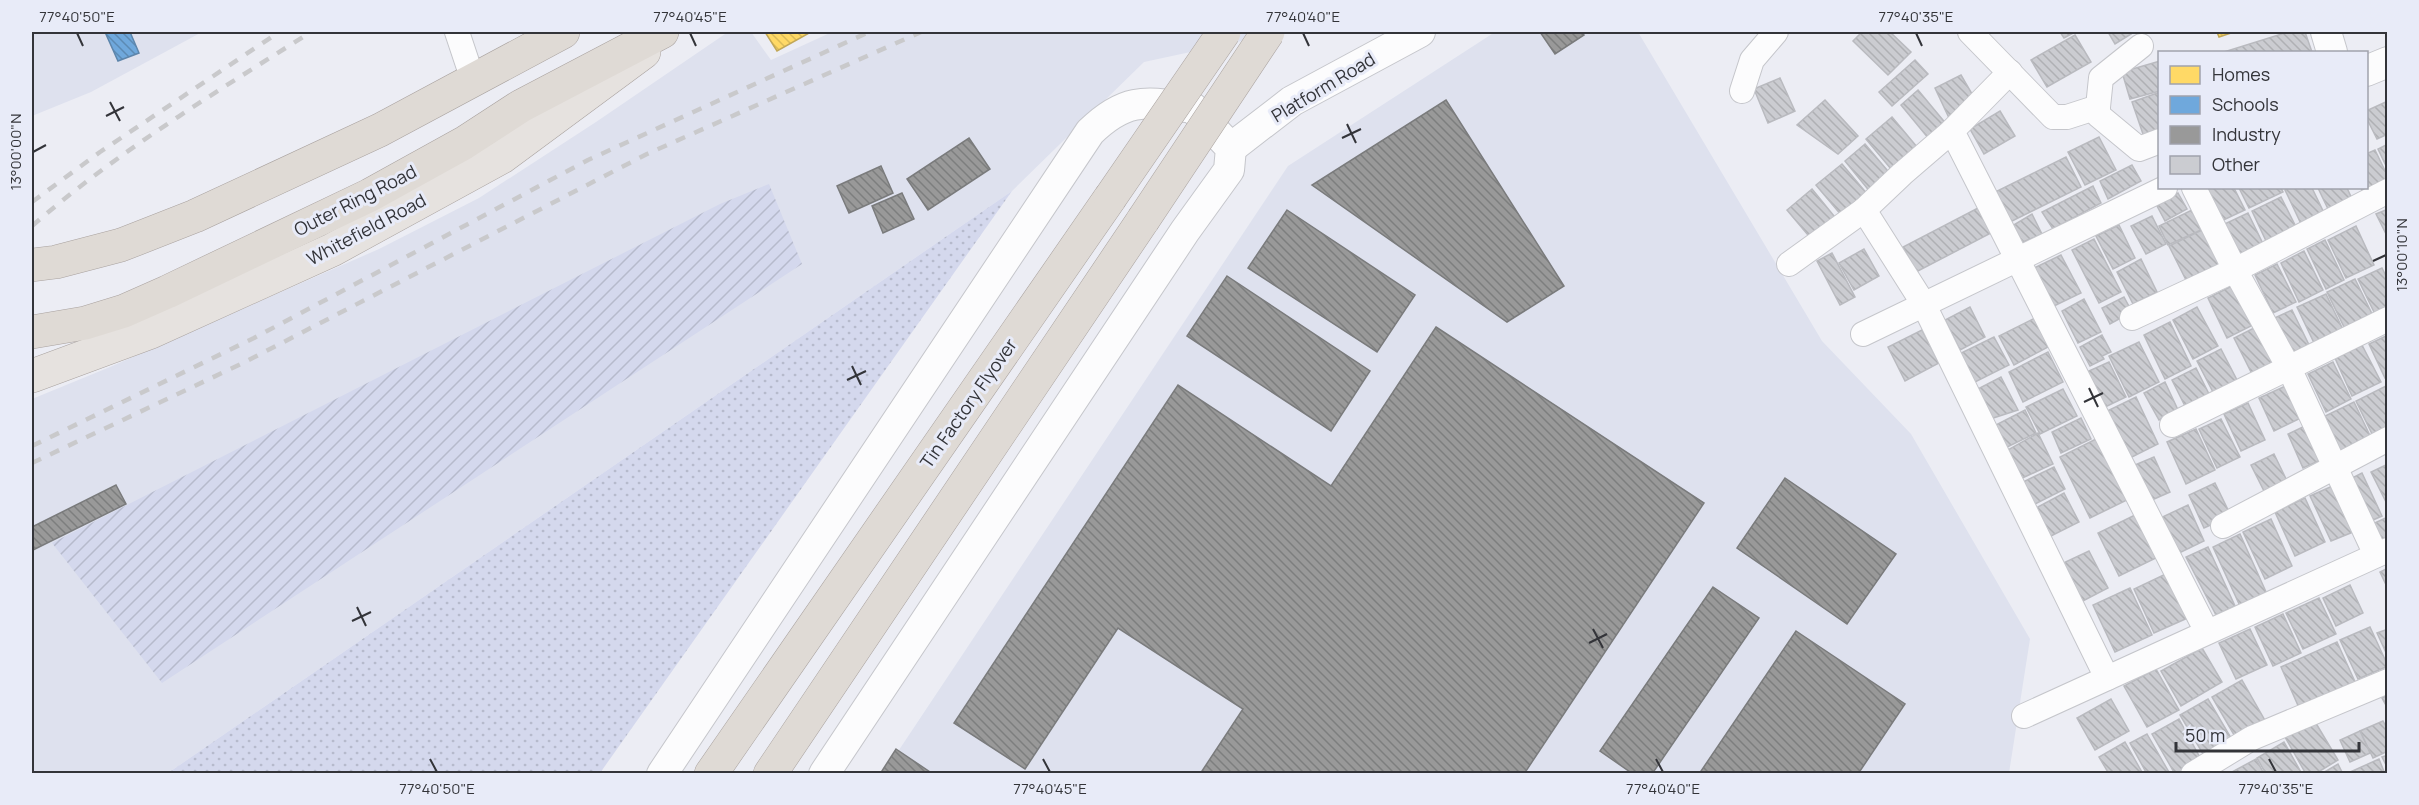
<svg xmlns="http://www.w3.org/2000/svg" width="2419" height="805" viewBox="0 0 2419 805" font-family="Manrope,sans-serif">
<defs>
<pattern id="grass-dots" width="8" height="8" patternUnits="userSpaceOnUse" patternTransform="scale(1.5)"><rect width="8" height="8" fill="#d4d8ed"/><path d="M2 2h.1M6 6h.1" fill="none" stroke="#b6bacc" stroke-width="1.8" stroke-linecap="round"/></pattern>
<pattern id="garden-furrows" width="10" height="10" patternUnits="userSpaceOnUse" patternTransform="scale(1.5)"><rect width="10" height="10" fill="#d4d8ed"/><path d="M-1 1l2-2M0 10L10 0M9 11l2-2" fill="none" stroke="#b6bacc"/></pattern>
<pattern id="homes-back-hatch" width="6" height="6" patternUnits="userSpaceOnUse" patternTransform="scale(1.5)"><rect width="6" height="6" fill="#ffd966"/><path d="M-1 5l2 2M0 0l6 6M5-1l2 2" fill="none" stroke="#dbbb59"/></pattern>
<pattern id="schools-back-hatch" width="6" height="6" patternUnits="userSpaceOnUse" patternTransform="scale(1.5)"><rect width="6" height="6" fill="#6fa8dc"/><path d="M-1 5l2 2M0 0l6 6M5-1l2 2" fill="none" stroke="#5c8ab3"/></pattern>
<pattern id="industry-back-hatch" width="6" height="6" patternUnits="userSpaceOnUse" patternTransform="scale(1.5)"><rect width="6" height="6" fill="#999"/><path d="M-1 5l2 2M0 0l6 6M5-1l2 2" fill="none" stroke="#7d7e7e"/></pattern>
<pattern id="building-back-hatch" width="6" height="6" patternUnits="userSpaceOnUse" patternTransform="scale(1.5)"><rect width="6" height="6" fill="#cbccd1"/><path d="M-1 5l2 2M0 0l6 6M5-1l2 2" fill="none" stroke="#afb0b4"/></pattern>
</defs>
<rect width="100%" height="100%" fill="#ecedf4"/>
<g fill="#dee1ee">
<polygon points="32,32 202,32 91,92 32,116"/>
<polygon points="728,32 751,32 771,60 832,32 1284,32 1144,62 1012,191 168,773 32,774 32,399 110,367 379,249 479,198 596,122"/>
<polygon points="1495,32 1638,32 1822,341 1911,434 2030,639 2009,773 883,774 1288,166"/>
</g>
<polygon fill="url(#grass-dots)" points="1012,191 600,773 168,773"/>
<polygon fill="url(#garden-furrows)" points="769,184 802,264 162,683 52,543 720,204"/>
<g fill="url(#homes-back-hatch)" stroke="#c2a858" stroke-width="1.5">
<polygon points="765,32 811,32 777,51"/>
<polygon points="2217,32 2234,32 2219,37"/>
</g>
<polygon fill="url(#schools-back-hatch)" stroke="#5d85ab" stroke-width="1.5" points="105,32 130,32 139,53 118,61"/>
<g fill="url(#industry-back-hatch)" stroke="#7a7b7c" stroke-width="1.5">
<polygon points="1540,32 1582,32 1584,35 1555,54"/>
<polygon points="1446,100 1564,286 1507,322 1312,185"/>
<polygon points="969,138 990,169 928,210 907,179"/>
<polygon points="881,166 893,193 849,213 837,186"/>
<polygon points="902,193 914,219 883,233 872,206"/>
<polygon points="1287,210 1415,295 1377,352 1248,268"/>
<polygon points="1227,276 1370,371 1331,431 1187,336"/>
<polygon points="1436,327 1704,503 1524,774 1200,774 1243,709 1118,628 1025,769 954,723 1178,385 1331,486"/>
<polygon points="1785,478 1896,554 1847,624 1737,548"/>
<polygon points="116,485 126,504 33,550 32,527"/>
<polygon points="1713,587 1759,618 1652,774 1633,774 1600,751"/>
<polygon points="1796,631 1905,704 1858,774 1699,774"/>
<polygon points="896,749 933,774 880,774"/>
</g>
<g fill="url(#building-back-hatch)" stroke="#b9babf" stroke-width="1.5">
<polygon points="1862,32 1890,32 1911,52 1888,75 1853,41"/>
<polygon points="2060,32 2075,32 2064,38"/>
<polygon points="2108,32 2129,32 2131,34 2115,44"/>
<polygon points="2288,32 2305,32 2312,52 2224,52"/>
<polygon points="2075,35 2091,62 2047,87 2031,60"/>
<polygon points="1915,60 1928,74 1892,106 1879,92"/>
<polygon points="2160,61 2160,91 2130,99 2122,72"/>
<polygon points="1961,75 1975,99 1950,120 1935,88"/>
<polygon points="1780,78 1795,111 1768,123 1754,89"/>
<polygon points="1918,90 1947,125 1929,139 1901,105"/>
<polygon points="2160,92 2160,131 2144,137 2132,102"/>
<polygon points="1825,100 1858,136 1838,154 1797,125"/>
<polygon points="2388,101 2388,134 2377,139 2366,117 2366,111"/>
<polygon points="2000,111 2015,136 1984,154 1970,129"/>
<polygon points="1892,117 1922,153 1896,175 1866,139"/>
<polygon points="2099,137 2116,170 2085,185 2068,152"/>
<polygon points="1865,144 1892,176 1871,193 1845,161"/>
<polygon points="2388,144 2388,170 2378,149"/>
<polygon points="2375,150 2388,177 2388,185 2365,196 2361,188 2366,188 2366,154"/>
<polygon points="2066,157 2081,187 2002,226 1987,196"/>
<polygon points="1842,164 1868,195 1842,216 1816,185"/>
<polygon points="2132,165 2141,181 2108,199 2100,181"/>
<polygon points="2093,186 2101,203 2053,229 2042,212"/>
<polygon points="2200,188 2234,188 2245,210 2217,223"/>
<polygon points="2239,188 2281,188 2283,192 2249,208"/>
<polygon points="2289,188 2312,188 2325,215 2302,226 2285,190"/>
<polygon points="2318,188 2347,188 2352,199 2329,211"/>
<polygon points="1812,189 1838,221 1813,241 1787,210"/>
<polygon points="2178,193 2187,209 2165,221 2156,204"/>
<polygon points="2281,197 2297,229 2267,243 2252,211"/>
<polygon points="1978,208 1991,233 1916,272 1903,247"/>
<polygon points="2388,209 2388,238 2376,214"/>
<polygon points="2192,210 2201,230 2168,245 2159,226"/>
<polygon points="2248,213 2266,250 2236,264 2218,227"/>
<polygon points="2032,214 2042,234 2023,242 2012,226"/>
<polygon points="2152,216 2166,244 2146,254 2131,226"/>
<polygon points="2119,225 2135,258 2113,269 2096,236"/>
<polygon points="2356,226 2374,265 2346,278 2328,240"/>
<polygon points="2204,229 2223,266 2188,284 2169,246"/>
<polygon points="2094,239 2121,292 2099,303 2072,250"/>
<polygon points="2325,240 2344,280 2326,289 2307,249"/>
<polygon points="1864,249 1879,276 1854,290 1839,263"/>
<polygon points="2304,251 2323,290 2299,302 2281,263"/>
<polygon points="1832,253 1855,297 1840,305 1817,261"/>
<polygon points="2061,255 2081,293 2054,306 2034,268"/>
<polygon points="2141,259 2157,292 2133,304 2117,272"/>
<polygon points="2277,264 2296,302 2273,313 2255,275"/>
<polygon points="2382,268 2388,280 2388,308 2375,314 2358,279"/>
<polygon points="2355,279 2374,318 2346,331 2327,292"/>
<polygon points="2236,284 2255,324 2227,338 2208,298"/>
<polygon points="2326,294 2345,334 2316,347 2297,307"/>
<polygon points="2124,297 2132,312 2110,324 2102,308"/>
<polygon points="2084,299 2101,332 2078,343 2062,311"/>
<polygon points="1970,307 1985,337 1960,350 1945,320"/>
<polygon points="2197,307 2218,346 2193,359 2173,320"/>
<polygon points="2292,310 2312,351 2290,361 2270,320"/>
<polygon points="2035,318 2050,346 2014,365 1999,336"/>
<polygon points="2170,322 2191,366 2165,379 2144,335"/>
<polygon points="2258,326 2277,363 2253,376 2234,338"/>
<polygon points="1922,330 1939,363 1905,381 1888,347"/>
<polygon points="2102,335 2111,352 2102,356 2104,359 2090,366 2080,347"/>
<polygon points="2388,335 2388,377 2385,378 2369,344"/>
<polygon points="1994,337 2009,365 1967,386 1953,357"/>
<polygon points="2139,342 2159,382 2129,397 2109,356"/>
<polygon points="2362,345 2381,382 2352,396 2335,358"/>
<polygon points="2221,349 2238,382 2214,394 2197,361"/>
<polygon points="2048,352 2063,382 2023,402 2009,372"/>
<polygon points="2109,362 2126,397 2099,410 2082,374"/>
<polygon points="2333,362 2351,399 2326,412 2308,374"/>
<polygon points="2196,368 2211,398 2187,410 2172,380"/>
<polygon points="2001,377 2018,410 1990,419 1972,392"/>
<polygon points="2165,382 2178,410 2159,420 2144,393"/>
<polygon points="2290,384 2305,416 2274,431 2259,398"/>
<polygon points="2388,385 2388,433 2375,440 2356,401"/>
<polygon points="2063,389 2077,416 2040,434 2026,407"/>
<polygon points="2136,397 2158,444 2124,461 2101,414"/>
<polygon points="2354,402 2372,440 2342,455 2323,417"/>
<polygon points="2248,403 2265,440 2241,451 2224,414"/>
<polygon points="2025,410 2036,433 1999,451 1988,429"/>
<polygon points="2081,418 2091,439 2061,453 2052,432"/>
<polygon points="2221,419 2240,457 2217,468 2199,429"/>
<polygon points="2309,424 2325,458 2303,468 2288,434"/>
<polygon points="2196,429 2215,470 2186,484 2167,442"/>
<polygon points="2038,433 2053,464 2018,480 2006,451"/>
<polygon points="2098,438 2129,499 2090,518 2060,457"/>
<polygon points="2274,454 2288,483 2265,493 2251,465"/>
<polygon points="2154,457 2170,492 2145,503 2128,468"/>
<polygon points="2388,464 2388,506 2371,472"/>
<polygon points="2054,467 2065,489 2033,505 2021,483"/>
<polygon points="2362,473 2382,516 2364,524 2344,482"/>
<polygon points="2215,483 2231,516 2204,528 2189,495"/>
<polygon points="2337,484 2358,530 2331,541 2310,496"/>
<polygon points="2064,493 2079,522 2049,537 2034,509"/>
<polygon points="2305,498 2325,542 2295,556 2275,512"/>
<polygon points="2188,505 2204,541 2173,556 2156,520"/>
<polygon points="2135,515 2156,558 2119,576 2098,533"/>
<polygon points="2388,517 2388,537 2378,541 2370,525"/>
<polygon points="2271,519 2292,566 2265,579 2243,532"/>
<polygon points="2240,534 2267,594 2240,606 2213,547"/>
<polygon points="2208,547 2235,606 2216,615 2186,557"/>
<polygon points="2089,551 2108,588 2079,603 2059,565"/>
<polygon points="2388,568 2388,589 2380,572"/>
<polygon points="2172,571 2192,616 2154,633 2134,589"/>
<polygon points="2350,585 2363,613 2336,626 2323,598"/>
<polygon points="2130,588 2152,635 2115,652 2093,605"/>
<polygon points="2319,598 2336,634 2303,649 2286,613"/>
<polygon points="2283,614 2301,653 2273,666 2255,627"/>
<polygon points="2370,627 2388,666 2358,679 2340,640"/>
<polygon points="2250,629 2267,665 2236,679 2219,643"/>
<polygon points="2388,629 2388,657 2377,633"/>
<polygon points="2337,642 2356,684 2300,710 2281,667"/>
<polygon points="2202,648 2222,682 2181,706 2161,671"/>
<polygon points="2156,669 2179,710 2147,727 2124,686"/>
<polygon points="2242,680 2267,724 2237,740 2212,697"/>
<polygon points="2388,695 2388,709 2382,698"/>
<polygon points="2111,699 2129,731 2095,750 2077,718"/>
<polygon points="2208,699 2234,743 2206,759 2180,715"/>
<polygon points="2179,719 2203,763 2185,774 2175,774 2152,734"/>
<polygon points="2314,720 2338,760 2315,774 2306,774 2285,737"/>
<polygon points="2383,721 2388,730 2388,751 2373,758 2360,731"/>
<polygon points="2360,731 2370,753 2350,762 2340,740"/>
<polygon points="2147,734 2170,774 2147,774 2130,743"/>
<polygon points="2125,742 2143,774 2109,774 2099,757"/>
<polygon points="2284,742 2302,774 2266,774 2257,758"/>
<polygon points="2388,755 2388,769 2382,757"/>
<polygon points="2256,759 2264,774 2230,773"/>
<polygon points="2379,759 2385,774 2348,774 2348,773"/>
<polygon points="2338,764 2343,774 2321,774"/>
</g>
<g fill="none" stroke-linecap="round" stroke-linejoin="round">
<defs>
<g id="minor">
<polyline points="457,32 473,80"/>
<polyline points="1970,32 2053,117 2067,117 2098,107 2098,115 2139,149 2160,141"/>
<polyline points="2010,72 1952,131 2207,632"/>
<polyline points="1742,91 1752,60 1776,32"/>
<polyline points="2098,107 2101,78 2141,46"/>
<polyline points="2194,188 2235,270 2289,368 2376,555"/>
<polyline points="1864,210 1923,303 2107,678"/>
<polyline points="1789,264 1864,210 1902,174 1952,131"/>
<polyline points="2132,318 2235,270 2388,191"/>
<polyline points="1863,334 2165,188"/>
<polyline points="2172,425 2388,319"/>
<polyline points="2223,526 2388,439"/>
<polyline points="2024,716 2388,550"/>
<polyline points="2193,774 2252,738 2388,681"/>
</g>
<g id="tertiary">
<polyline points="2326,32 2332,52"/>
<polyline points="2366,71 2388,62"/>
<polyline points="1231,148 1292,101 1420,32"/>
<path d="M 662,774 L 1090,132 C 1127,96 1147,102 1193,108 L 1231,148 L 1229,170 L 1185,231 L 824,774"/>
</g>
<polyline id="primary" points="32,376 151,332 332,250 502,157 644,52"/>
<g id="trunk">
<polyline points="32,265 56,262 121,245 195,216 380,130 563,32"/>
<polyline points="32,332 85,323 124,311 167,292 370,195 464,143 521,106 662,32"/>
<polyline points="711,774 1110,198"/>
<polyline points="770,774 1143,220"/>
</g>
</defs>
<use href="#minor" stroke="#c5c6cb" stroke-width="26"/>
<use href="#tertiary" stroke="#c5c6cb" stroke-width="32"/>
<use href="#primary" stroke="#a9a29f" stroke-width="34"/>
<use href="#trunk" stroke="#a9a29f" stroke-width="34"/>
<use href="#minor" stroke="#fcfcfd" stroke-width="24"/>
<use href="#tertiary" stroke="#fcfcfd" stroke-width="30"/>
<use href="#primary" stroke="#e6e2df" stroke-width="33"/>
<use href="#trunk" stroke="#dfdad5" stroke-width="33"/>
<g stroke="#c9c9cb" stroke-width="4.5" stroke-dasharray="10 10" stroke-linecap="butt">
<polyline points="32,202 100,152 279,32"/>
<path d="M 32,226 C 117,152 216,92 311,32"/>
<polyline points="32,446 254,338 588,160 869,32"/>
<polyline points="32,463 243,363 647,154 921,32"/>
</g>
<defs>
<g id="trunk-bridge">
<polyline points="1110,198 1224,32"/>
<polyline points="1143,220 1268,32"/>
</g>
</defs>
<use href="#trunk-bridge" stroke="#a9a29f" stroke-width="34" stroke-linecap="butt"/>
<use href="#trunk-bridge" stroke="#dfdad5" stroke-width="33"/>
</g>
<path fill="none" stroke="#333439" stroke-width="2" d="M 77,33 L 83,46M 690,33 L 696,46M 1303,33 L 1309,46M 1916,33 L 1922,46M 110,102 L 120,121M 106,116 L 124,107M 1347,124 L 1356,143M 1342,138 L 1361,129M 33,152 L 46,145M 2373,261 L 2386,255M 852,366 L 861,385M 847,380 L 866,371M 2089,388 L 2098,407M 2084,402 L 2103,393M 357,607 L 366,626M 352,621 L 371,612M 1593,629 L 1603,648M 1589,643 L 1607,634M 430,759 L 437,772M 1043,759 L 1050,772M 1656,759 L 1663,772M 2269,759 L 2276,772"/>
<g text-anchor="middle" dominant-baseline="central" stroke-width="6" stroke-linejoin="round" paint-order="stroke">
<g font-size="18" fill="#333439" stroke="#e8ebf8">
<text transform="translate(1323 87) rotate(-31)">Platform Road</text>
<text transform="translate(355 200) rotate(-27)">Outer Ring Road</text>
<text transform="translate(366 229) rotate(-28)">Whitefield Road</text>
<text transform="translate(968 403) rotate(-55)">Tin Factory Flyover</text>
</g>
</g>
<rect width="2419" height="805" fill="none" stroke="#e8ebf8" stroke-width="66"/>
<rect x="2158" y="51" width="210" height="138" fill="#e8ebf8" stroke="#a0a2ac" stroke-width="1.5"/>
<rect x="2170" y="66" width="30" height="18" fill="#ffd966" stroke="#a0a2ac" stroke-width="1.5"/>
<text x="2212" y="81" font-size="18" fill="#333439">Homes</text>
<rect x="2170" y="96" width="30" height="18" fill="#6fa8dc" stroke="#a0a2ac" stroke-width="1.5"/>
<text x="2212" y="111" font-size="18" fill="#333439">Schools</text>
<rect x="2170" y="126" width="30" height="18" fill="#999999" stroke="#a0a2ac" stroke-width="1.5"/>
<text x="2212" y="141" font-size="18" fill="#333439">Industry</text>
<rect x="2170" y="156" width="30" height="18" fill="#cbccd1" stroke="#a0a2ac" stroke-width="1.5"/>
<text x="2212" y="171" font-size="18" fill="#333439">Other</text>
<path d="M2176 742v9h183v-9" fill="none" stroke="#333439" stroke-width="3"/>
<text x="2185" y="742" font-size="18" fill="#333439" stroke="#e8ebf8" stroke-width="4.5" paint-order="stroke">50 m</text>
<rect x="33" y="33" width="2353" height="739" fill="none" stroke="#333439" stroke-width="2"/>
<g font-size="15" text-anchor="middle" fill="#333439">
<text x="77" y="22">77°40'50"E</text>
<text x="690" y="22">77°40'45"E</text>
<text x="1303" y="22">77°40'40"E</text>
<text x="1916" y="22">77°40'35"E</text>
<text transform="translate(16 152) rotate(-90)" y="5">13°00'00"N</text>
<text transform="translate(2402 255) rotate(-90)" y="5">13°00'10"N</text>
<text x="437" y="794">77°40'50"E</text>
<text x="1050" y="794">77°40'45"E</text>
<text x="1663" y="794">77°40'40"E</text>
<text x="2276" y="794">77°40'35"E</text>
</g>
</svg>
